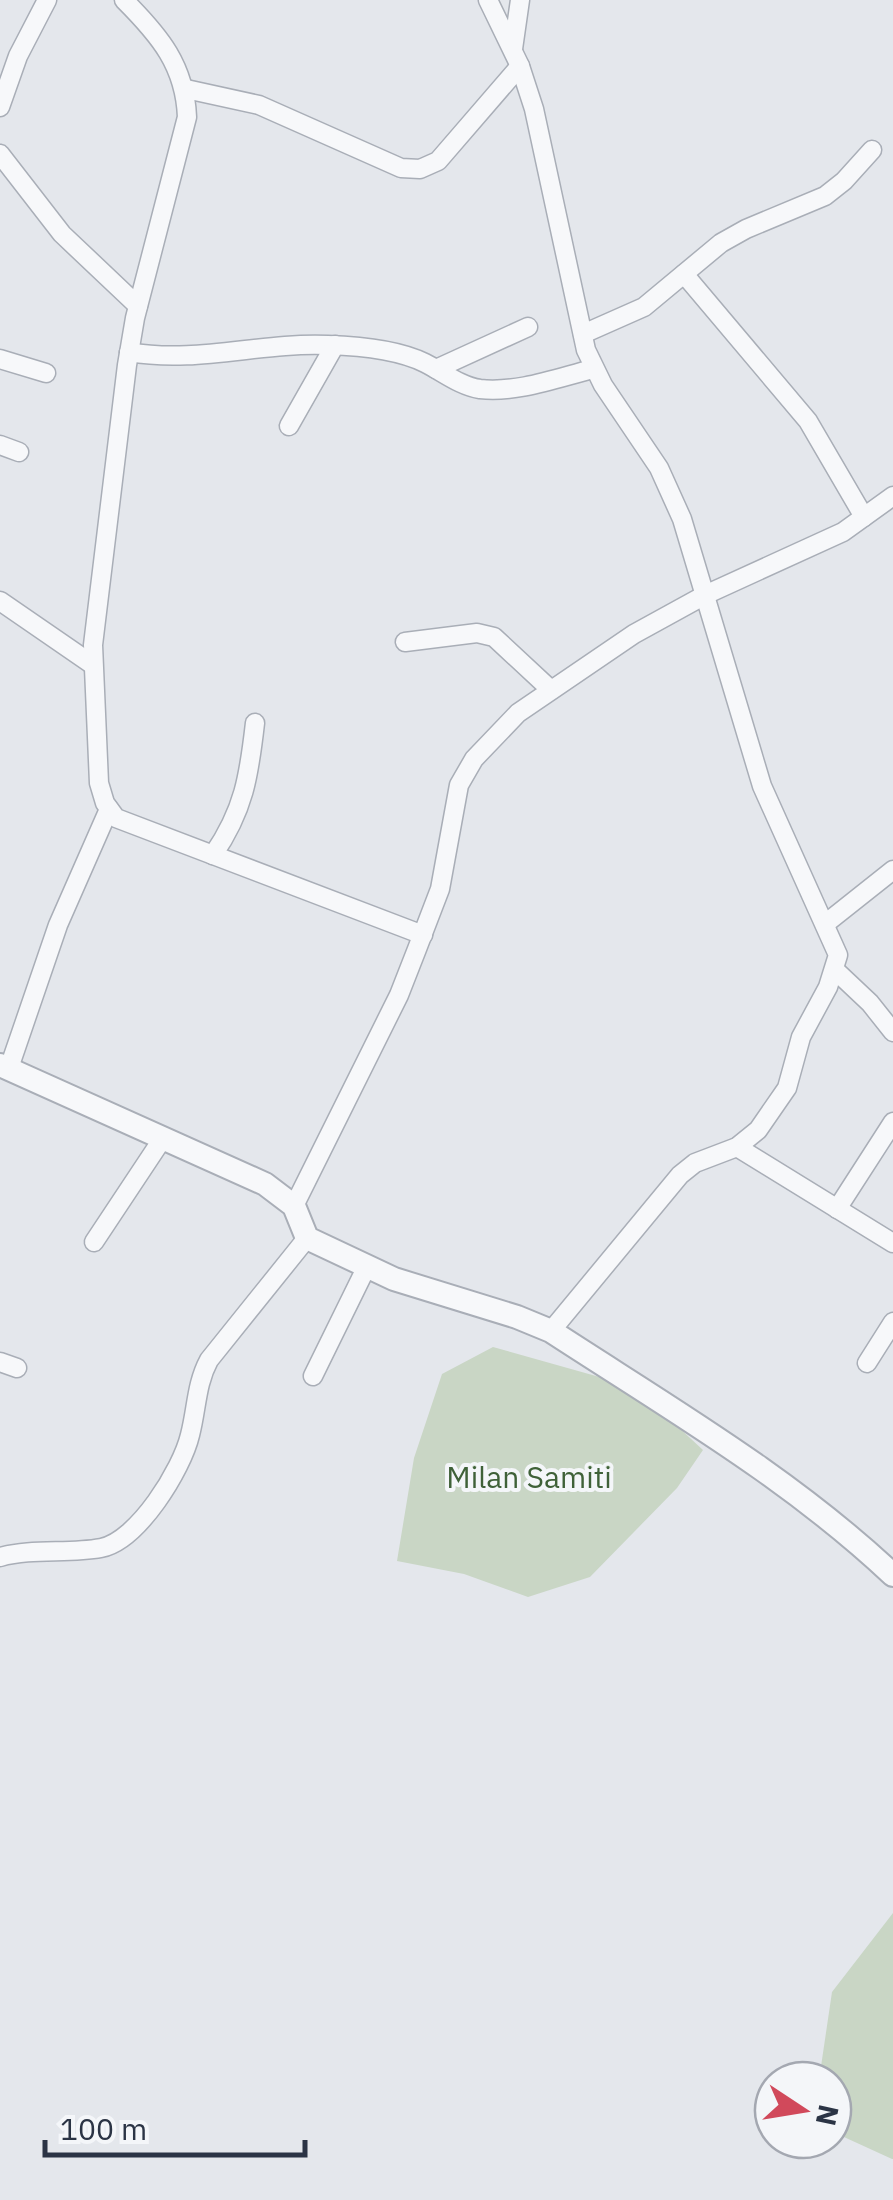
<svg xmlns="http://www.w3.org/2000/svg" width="893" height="2200" viewBox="0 0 893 2200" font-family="'IBM Plex Sans',sans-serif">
<rect width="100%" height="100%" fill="#e4e7ec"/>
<g fill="#c9d6c5">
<polygon points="493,1347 635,1387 703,1450 677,1488 590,1577 528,1597 464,1574 397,1561 414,1458 442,1374"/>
<polygon points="893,1913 893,2159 892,2159 833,2132 833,2080 819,2080 832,1992"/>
</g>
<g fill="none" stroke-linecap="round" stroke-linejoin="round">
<defs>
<g id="minor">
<path d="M 124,0 C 160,36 185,66 187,117 L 135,318 L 127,365 L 93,645 L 99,783 L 105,803 L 116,818 L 423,935"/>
<polyline points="488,0 520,66 534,109 586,350 603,385 659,468 682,519 762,786 838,955 828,987 801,1037 787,1088 758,1130 737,1147 695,1163 680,1175 551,1331"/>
<polyline points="513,49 520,0"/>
<polyline points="186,89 259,105 401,168 420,169 438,161 520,66"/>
<polyline points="0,107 18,56 47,0"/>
<polyline points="0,154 62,234 138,306"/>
<polyline points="684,274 808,421 864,517"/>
<polyline points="583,334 644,307 721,243 746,229 825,196 844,181 872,150"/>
<path d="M 129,352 C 197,364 260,342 328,345 C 359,346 397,349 425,363 C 443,372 460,386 480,389 C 518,393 557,378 593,369"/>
<polyline points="0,359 46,373"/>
<polyline points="436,369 528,327"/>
<polyline points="289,426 335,345"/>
<polyline points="0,445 19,452"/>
<polyline points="0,601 93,665"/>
<polyline points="405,642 477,633 494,637 551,690"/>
<path d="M 213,855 C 244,810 249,776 255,723"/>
<polyline points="825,924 893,870"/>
<polyline points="835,970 870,1003 893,1032"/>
<polyline points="9,1068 58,925 109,809"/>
<polyline points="737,1147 893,1243"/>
<polyline points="294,1206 399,995 417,949 440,889 459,785 474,759 518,713 634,634 705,595 843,532 893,496"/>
<polyline points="837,1209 893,1122"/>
<polyline points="94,1242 163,1138"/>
<polyline points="0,1362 17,1368"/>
<polyline points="867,1363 893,1322"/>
<polyline points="313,1376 367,1266"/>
<path d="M 0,1557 C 32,1548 68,1554 101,1548 C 138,1541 182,1469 190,1435 C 197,1408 196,1384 209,1360 L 307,1238"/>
</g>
<path id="tertiary" d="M 0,1065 L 265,1184 L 294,1206 L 307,1238 L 394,1279 L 517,1317 L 551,1331 C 669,1408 790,1478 893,1575"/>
</defs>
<use href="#minor" stroke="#a9aeb7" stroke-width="21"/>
<use href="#tertiary" stroke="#a9aeb7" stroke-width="26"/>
<use href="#minor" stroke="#f7f8fa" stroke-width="18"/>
<use href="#tertiary" stroke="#f7f8fa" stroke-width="22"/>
</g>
<g text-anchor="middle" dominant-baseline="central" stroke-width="8" stroke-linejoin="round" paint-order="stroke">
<g font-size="30" fill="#3f6138" stroke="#f4f6f9">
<text x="529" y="1476">Milan Samiti</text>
</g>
</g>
<g transform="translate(803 2110) rotate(102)"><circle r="48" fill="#f4f6f9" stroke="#a4a8b1" stroke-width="2.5"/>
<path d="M0-8L18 38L0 25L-18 38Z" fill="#d1495b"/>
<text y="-15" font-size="28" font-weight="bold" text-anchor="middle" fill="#2b3445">N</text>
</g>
<path d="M45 2140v15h260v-15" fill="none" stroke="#2b3445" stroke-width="5"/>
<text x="60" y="2140" font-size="30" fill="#2b3445" stroke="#f4f6f9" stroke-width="8" paint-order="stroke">100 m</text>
</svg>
